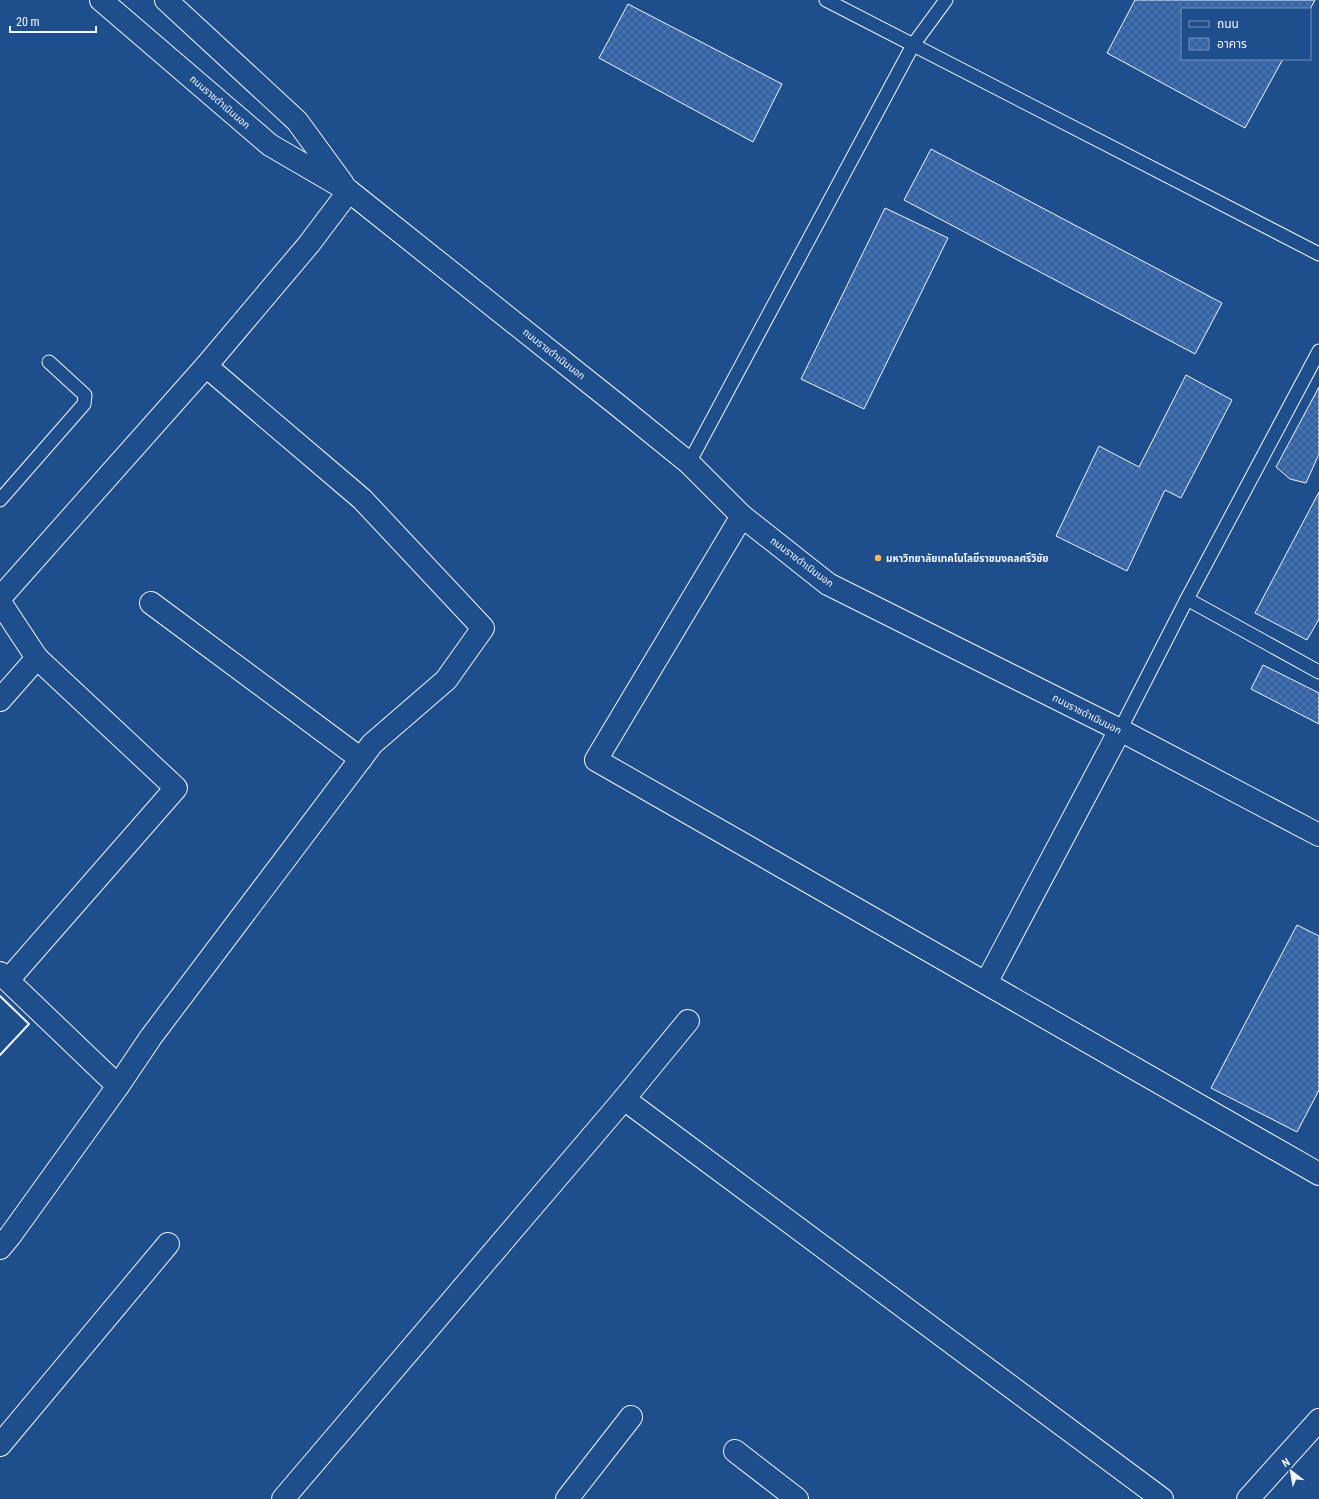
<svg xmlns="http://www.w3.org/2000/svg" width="1319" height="1499" viewBox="0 0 1319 1499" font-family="'Roboto Condensed','Noto Sans Thai',sans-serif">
<defs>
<pattern id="building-cross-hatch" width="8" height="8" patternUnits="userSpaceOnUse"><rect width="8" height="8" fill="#3563a3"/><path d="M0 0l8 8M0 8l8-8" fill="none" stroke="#537ab1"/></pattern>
</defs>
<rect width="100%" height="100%" fill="#1f4e8c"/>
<g fill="url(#building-cross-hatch)" stroke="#f2f6ff">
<polygon points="1135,0 1315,0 1310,9 1182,9 1182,59 1283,59 1245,128 1107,53"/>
<polygon points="628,4 782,84 753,142 599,58"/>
<polygon points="931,149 1222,303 1195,354 904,200"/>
<polygon points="885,208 948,238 864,409 801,379"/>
<polygon points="1186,375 1232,400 1181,498 1165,490 1127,571 1056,536 1099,446 1139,467"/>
<polygon points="1319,387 1319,454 1306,483 1290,479 1276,467"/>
<polygon points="1319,492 1319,619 1307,640 1255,613"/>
<polygon points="1263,665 1319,693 1319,724 1251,689"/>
<polygon points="1297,925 1319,936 1319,1090 1297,1132 1211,1088"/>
</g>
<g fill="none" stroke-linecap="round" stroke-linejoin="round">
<defs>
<g id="lane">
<polyline points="826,0 1319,254"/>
<polyline points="689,463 913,45 946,0"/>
<polyline points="0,500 84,404 85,395 49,362"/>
<polyline points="1187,599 1319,672"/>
<polyline points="1120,730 1187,599 1319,351"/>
</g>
<g id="street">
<polyline points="742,516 596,760 1319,1174"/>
<polyline points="0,598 206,366 309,244 349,191"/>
<polyline points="0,602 37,658 176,788 8,980"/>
<polyline points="151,603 361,759"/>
<polyline points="0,700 37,658"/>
<polyline points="0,973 118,1086"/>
<polyline points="986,983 1120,730"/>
<polyline points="624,1099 1162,1499"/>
<polyline points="0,1248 10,1236 118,1086 151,1037 372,744 446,680 483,628 362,499 206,366"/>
<polyline points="0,1445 168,1244"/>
<polyline points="735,1451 797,1499"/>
<polyline points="283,1499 624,1099 688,1021"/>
<polyline points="567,1499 631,1417"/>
<polyline points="1248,1499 1319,1420"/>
</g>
<g id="secondary">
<polyline points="101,0 270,145 349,191 620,407 689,463 742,516 828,584 1120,730 1319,835"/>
<polyline points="166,0 297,121 343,184"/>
</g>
</defs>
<use href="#lane" stroke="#f2f6ff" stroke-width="15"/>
<use href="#street" stroke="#f2f6ff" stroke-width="24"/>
<use href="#secondary" stroke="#f2f6ff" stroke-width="24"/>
<use href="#lane" stroke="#1f4e8c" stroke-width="13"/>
<use href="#street" stroke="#1f4e8c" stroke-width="22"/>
<use href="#secondary" stroke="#1f4e8c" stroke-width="22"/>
<polyline stroke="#f2f6ff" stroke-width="2" points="0,996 29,1024 0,1055"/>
</g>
<circle fill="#ffb74d" stroke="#1f4e8c" stroke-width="1.5" cx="878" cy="558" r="4"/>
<g text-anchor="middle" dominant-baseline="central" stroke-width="3" stroke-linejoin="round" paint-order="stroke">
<g font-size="10" fill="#f2f6ff" stroke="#1f4e8c">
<text transform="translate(220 102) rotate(41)">ถนนราชดำเนินนอก</text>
<text transform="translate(554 354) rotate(38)">ถนนราชดำเนินนอก</text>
<text transform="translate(802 562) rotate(37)">ถนนราชดำเนินนอก</text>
<text transform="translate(1087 714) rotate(27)">ถนนราชดำเนินนอก</text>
</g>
<g font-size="10" font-weight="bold" fill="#f2f6ff" stroke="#1f4e8c" text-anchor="start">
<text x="886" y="558">มหาวิทยาลัยเทคโนโลยีราชมงคลศรีวิชัย</text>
</g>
</g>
<rect x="1181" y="8" width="130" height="52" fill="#1f4e8c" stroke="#7391ba"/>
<rect x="1189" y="21" width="20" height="6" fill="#1f4e8c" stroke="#7391ba"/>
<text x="1217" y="28" font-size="12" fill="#f2f6ff">ถนน</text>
<rect x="1189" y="38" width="20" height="12" fill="url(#building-cross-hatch)" stroke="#7391ba"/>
<text x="1217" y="48" font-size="12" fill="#f2f6ff">อาคาร</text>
<g transform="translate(1291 1471) rotate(329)" stroke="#1f4e8c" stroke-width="3" paint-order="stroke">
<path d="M0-3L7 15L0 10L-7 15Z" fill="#f2f6ff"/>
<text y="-6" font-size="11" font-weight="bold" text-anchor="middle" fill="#f2f6ff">N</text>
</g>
<path d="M10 26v6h86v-6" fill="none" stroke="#f2f6ff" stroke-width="2"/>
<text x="16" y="26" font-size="12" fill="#f2f6ff" stroke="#1f4e8c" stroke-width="3" paint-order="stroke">20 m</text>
</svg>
